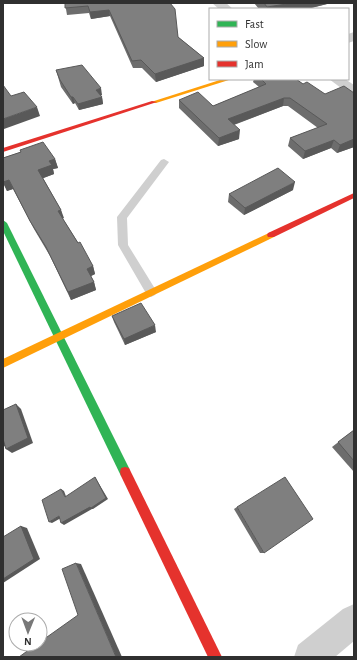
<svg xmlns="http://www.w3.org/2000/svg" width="357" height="660" viewBox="0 0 357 660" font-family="'Alegreya Sans',sans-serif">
<rect width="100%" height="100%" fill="#fff"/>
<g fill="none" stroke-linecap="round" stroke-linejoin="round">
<polygon fill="#cfcfcf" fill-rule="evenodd" points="164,159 169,162 127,218 128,245 157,292 155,295 151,297 147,295 118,245 117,217 161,160"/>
<g fill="#cfcfcf" fill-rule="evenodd">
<polygon points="212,3 226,3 233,9 219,9"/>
<polygon points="354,32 354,41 348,43 348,34"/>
<polygon points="329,79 345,79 354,85 354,95 349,94"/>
<polygon points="354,604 354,641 335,657 294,657 298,645 343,609"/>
</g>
<polygon fill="#30b455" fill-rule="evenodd" points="3,220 7,223 129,468 130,472 129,476 125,477 121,476 3,231"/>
<g fill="#ff9f0a" fill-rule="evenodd">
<polygon points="223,79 232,79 156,103 151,102"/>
<polygon points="271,232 275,235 274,237 3,368 3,359"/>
</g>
<g fill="#e5322d" fill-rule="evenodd">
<polygon points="152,101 157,102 3,152 3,148"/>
<polygon points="354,193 354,198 274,237 268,237 267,235 268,233"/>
<polygon points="125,467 129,468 222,657 208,657 121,476 120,472 121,468"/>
</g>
</g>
<g fill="#6d6d6d">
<polygon points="65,3 170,3 178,37 204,58 204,66 156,82 142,68 133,68 110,16 91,19 89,13 67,15"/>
<polygon points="254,3 331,3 307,9 259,9"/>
<polygon points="56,70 102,95 100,95 102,97 103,104 79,110 75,103 73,104 61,87"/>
<polygon points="254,79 296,79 303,84 325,94 354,93 354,147 337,153 331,148 303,159 288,146 290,138 318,128 288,106 283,106 234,125 239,139 218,146 179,108 179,100 213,106 259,87 253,82"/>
<polygon points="20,150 55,159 58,168 53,169 54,174 43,178 61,210 63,219 93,266 95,274 91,276 94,282 96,290 71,300 50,256 34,229 13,189 7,191 3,183 3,158 21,152"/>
<polygon points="293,190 244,215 228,202 229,194"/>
<polygon points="112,316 156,332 125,345 114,322"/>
<polygon points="354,430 354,472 332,447"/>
<polygon points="237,507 264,553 260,553 234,509"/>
</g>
<g fill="#595959">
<polygon points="293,3 331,3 307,9 267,9 267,7"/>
<polygon points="109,10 110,16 91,19 90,12"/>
<polygon points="204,58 204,66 156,82 155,74"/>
<polygon points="101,88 102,95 97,97 96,90"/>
<polygon points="71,97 73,97 75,103 73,104"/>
<polygon points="102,97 103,104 79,110 78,104"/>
<polygon points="284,98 283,106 227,127 228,119"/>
<polygon points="37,107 40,116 4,129 3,126 3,119"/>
<polygon points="240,130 239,139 218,146 219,138"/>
<polygon points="354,139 354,147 337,153 340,145"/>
<polygon points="334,140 331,148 303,159 305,151"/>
<polygon points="55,159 58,168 53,169 54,174 41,179 38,170 49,161"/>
<polygon points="9,180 13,189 7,191 3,182"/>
<polygon points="295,182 293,190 244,215 245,208"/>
<polygon points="61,210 64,218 61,219 58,211"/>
<polygon points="93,266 95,274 89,277 87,269"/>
<polygon points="94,282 96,290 71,300 68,292"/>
<polygon points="155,325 156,332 125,345 124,339"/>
<polygon points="16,404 21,409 33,443 12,453 6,449"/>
<polygon points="3,439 9,444 3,447"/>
<polygon points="95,477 108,499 93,509 92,509 64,525 61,523"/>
<polygon points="61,489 64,491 67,499 65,497"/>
<polygon points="59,516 61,518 52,523 49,522"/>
<polygon points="21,526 27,528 40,559 3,583 3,579"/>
<polygon points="76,563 81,564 122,657 116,657"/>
</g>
<g fill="#7f7f7f" stroke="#595959">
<polygon points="65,3 170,3 175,9 178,37 204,58 155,74 141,60 132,61 109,10 90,12 88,6 65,8"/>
<polygon points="264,3 293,3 267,7"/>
<polygon points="82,65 101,88 96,90 102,97 78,104 73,97 71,97 60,80 56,70"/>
<polygon points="261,79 296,79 303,84 307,82 325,94 344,86 354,93 354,139 340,145 334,140 305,151 290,138 327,124 290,98 284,98 228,119 240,130 219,138 179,100 198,92 213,106 266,84"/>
<polygon points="3,85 11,96 24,92 37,107 3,119"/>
<polygon points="43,142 55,159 49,161 52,165 38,170 61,210 58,211 78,243 80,242 93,266 87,269 94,282 68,292 46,247 30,221 9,180 3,182 3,158 21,152 20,150"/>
<polygon points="278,168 295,182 245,208 229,194"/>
<polygon points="141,303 155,325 124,339 112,316"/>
<polygon points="16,404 28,438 6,449 3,439 3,410"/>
<polygon points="354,430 354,461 338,442"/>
<polygon points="95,477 106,498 91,508 90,507 61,523 59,516 49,522 42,500 61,489 65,497"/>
<polygon points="285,477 313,519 264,553 237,507"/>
<polygon points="21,526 34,559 3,579 3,537"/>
<polygon points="76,563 116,657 19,657 37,644 40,644 40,642 78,615 62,569"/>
</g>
<rect width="357" height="660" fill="none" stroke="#303030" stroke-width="8"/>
<rect x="209" y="8" width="140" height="72" fill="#ffffff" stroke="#acacac"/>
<rect x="217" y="21" width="20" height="6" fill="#30b455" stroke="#acacac"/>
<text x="245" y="28" font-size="12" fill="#303030">Fast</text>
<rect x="217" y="41" width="20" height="6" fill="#ff9f0a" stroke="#acacac"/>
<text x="245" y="48" font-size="12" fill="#303030">Slow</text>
<rect x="217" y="61" width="20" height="6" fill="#e5322d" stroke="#acacac"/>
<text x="245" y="68" font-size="12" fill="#303030">Jam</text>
<g transform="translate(28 632) rotate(181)"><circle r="19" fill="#ffffff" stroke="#acacac"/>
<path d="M0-3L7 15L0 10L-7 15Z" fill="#787878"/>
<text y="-6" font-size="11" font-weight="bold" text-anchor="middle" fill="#303030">N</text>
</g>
</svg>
